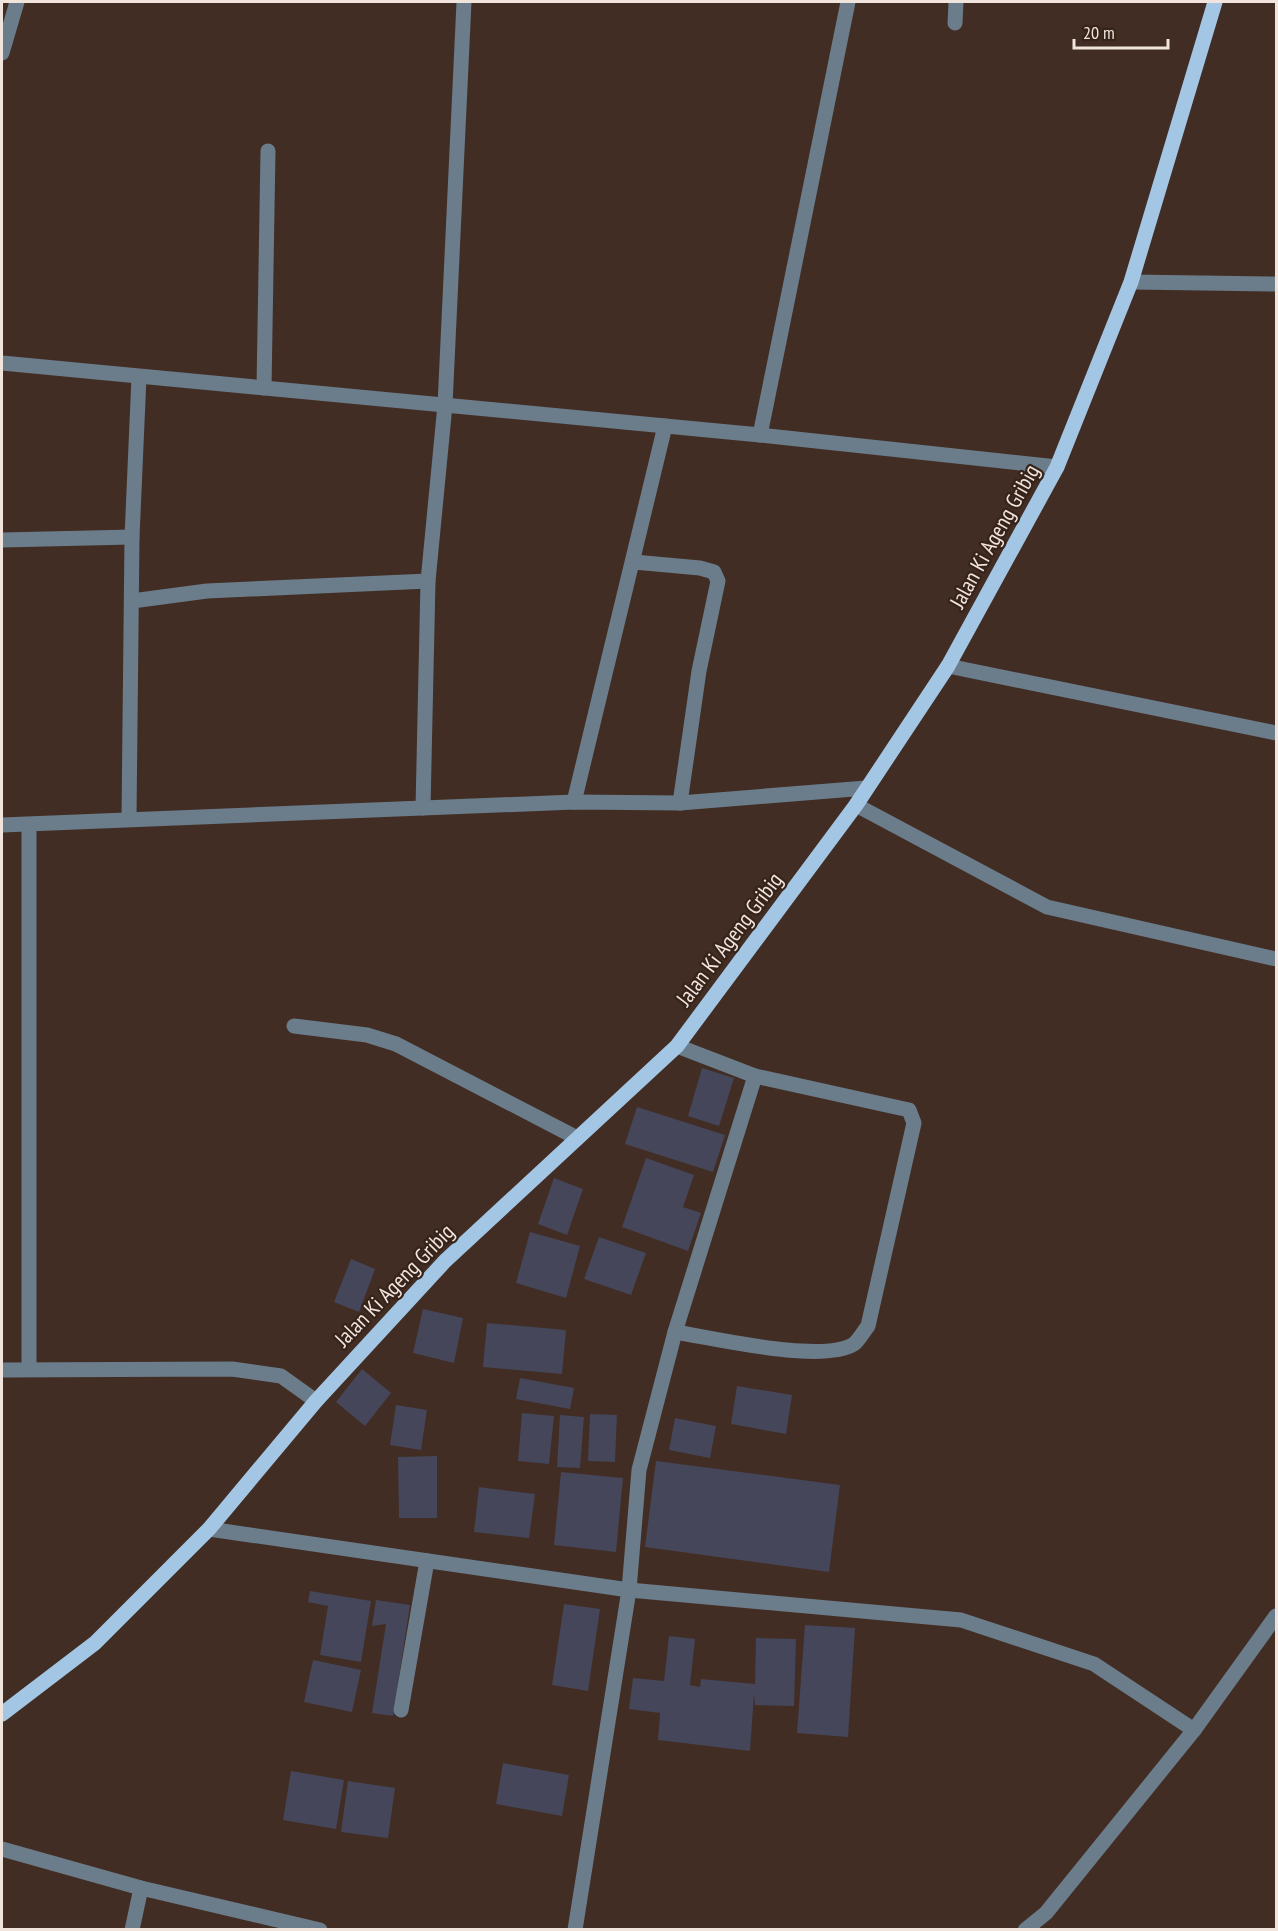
<svg xmlns="http://www.w3.org/2000/svg" width="1278" height="1931" viewBox="0 0 1278 1931" font-family="'PT Sans Narrow',sans-serif">
<rect width="100%" height="100%" fill="#412d23"/>
<g fill="#45465a">
<polygon points="702,1068 734,1078 719,1126 688,1116"/>
<polygon points="637,1107 725,1135 713,1172 625,1144"/>
<polygon points="646,1158 694,1175 683,1207 701,1213 688,1251 622,1227"/>
<polygon points="554,1178 583,1189 567,1235 538,1224"/>
<polygon points="530,1232 580,1246 566,1298 516,1283"/>
<polygon points="599,1237 646,1253 631,1295 584,1279"/>
<polygon points="351,1259 375,1269 359,1312 334,1302"/>
<polygon points="423,1309 463,1318 454,1363 413,1353"/>
<polygon points="487,1323 566,1330 562,1374 483,1367"/>
<polygon points="362,1369 391,1393 365,1426 336,1402"/>
<polygon points="520,1378 574,1388 570,1409 516,1399"/>
<polygon points="737,1386 792,1395 786,1434 731,1424"/>
<polygon points="396,1405 427,1410 421,1450 390,1445"/>
<polygon points="522,1413 554,1416 549,1464 518,1461"/>
<polygon points="590,1414 617,1415 615,1462 588,1461"/>
<polygon points="560,1415 584,1417 580,1468 557,1467"/>
<polygon points="675,1418 716,1426 710,1458 669,1450"/>
<polygon points="437,1456 437,1518 399,1518 398,1457"/>
<polygon points="656,1461 840,1485 829,1572 645,1547"/>
<polygon points="561,1472 623,1478 616,1552 554,1545"/>
<polygon points="479,1487 535,1494 529,1538 474,1532"/>
<polygon points="310,1591 371,1601 361,1662 320,1655 328,1606 308,1602"/>
<polygon points="376,1600 410,1605 393,1716 372,1713 386,1624 372,1626"/>
<polygon points="564,1604 600,1609 588,1691 552,1685"/>
<polygon points="805,1625 855,1628 848,1737 797,1733"/>
<polygon points="669,1636 695,1639 690,1685 700,1687 701,1679 755,1684 756,1638 796,1639 794,1706 755,1705 754,1694 750,1751 658,1740 660,1713 629,1709 633,1678 664,1681"/>
<polygon points="313,1660 361,1670 352,1712 304,1702"/>
<polygon points="503,1763 569,1775 562,1816 496,1804"/>
<polygon points="291,1771 344,1780 336,1829 283,1820"/>
<polygon points="348,1781 395,1788 388,1838 341,1832"/>
</g>
<g fill="none" stroke-linecap="round" stroke-linejoin="round">
<g stroke="#6b7c8b" stroke-width="15">
<polyline points="955,23 956,2"/>
<polyline points="2,53 17,2"/>
<polyline points="1131,282 1276,284"/>
<polyline points="2,363 760,435 1057,467"/>
<polyline points="264,388 268,151"/>
<polyline points="760,435 848,2"/>
<polyline points="2,540 132,537"/>
<polyline points="634,562 700,568 714,572 718,581 699,671 680,803"/>
<polyline points="132,601 207,591 428,581"/>
<polyline points="948,666 1276,733"/>
<polyline points="574,802 665,426"/>
<polyline points="856,805 1047,907 1276,959"/>
<polyline points="423,808 428,581 445,405 464,2"/>
<polyline points="129,818 132,537 139,377"/>
<polyline points="2,825 574,802 680,803 866,788"/>
<polyline points="29,825 29,1369"/>
<polyline points="294,1026 367,1035 396,1044 577,1138"/>
<path d="M 675,1332 C 714,1338 822,1364 854,1344 C 859,1340 864,1331 868,1326 L 914,1123 L 909,1110 L 755,1076 L 677,1046"/>
<polyline points="2,1370 232,1369 281,1376 316,1401"/>
<polyline points="209,1529 629,1590 961,1620 1094,1664 1194,1730"/>
<polyline points="401,1710 427,1561"/>
<polyline points="2,1849 141,1888 320,1930"/>
<polyline points="132,1930 141,1888"/>
<polyline points="575,1930 629,1590 639,1470 675,1332 755,1076"/>
<polyline points="1025,1930 1046,1913 1194,1730 1276,1616"/>
</g>
<polyline stroke="#a3c6e5" stroke-width="15" points="2,1714 95,1643 209,1529 316,1401 445,1261 677,1046 856,805 948,666 1057,467 1131,282 1215,2"/>
</g>
<g text-anchor="middle" dominant-baseline="central" stroke-width="4.5" stroke-linejoin="round" paint-order="stroke">
<g font-size="22" fill="#f1e4dd" stroke="#362319">
<text transform="translate(994 536) rotate(-61)">Jalan Ki Ageng Gribig</text>
<text transform="translate(729 939) rotate(-53)">Jalan Ki Ageng Gribig</text>
<text transform="translate(394 1285) rotate(-46)">Jalan Ki Ageng Gribig</text>
</g>
</g>
<rect width="1278" height="1931" fill="none" stroke="#f1e4dd" stroke-width="6"/>
<path d="M1074 39v9h94v-9" fill="none" stroke="#f1e4dd" stroke-width="3"/>
<text x="1083" y="39" font-size="18" fill="#f1e4dd" stroke="#362319" stroke-width="4.5" paint-order="stroke">20 m</text>
</svg>
